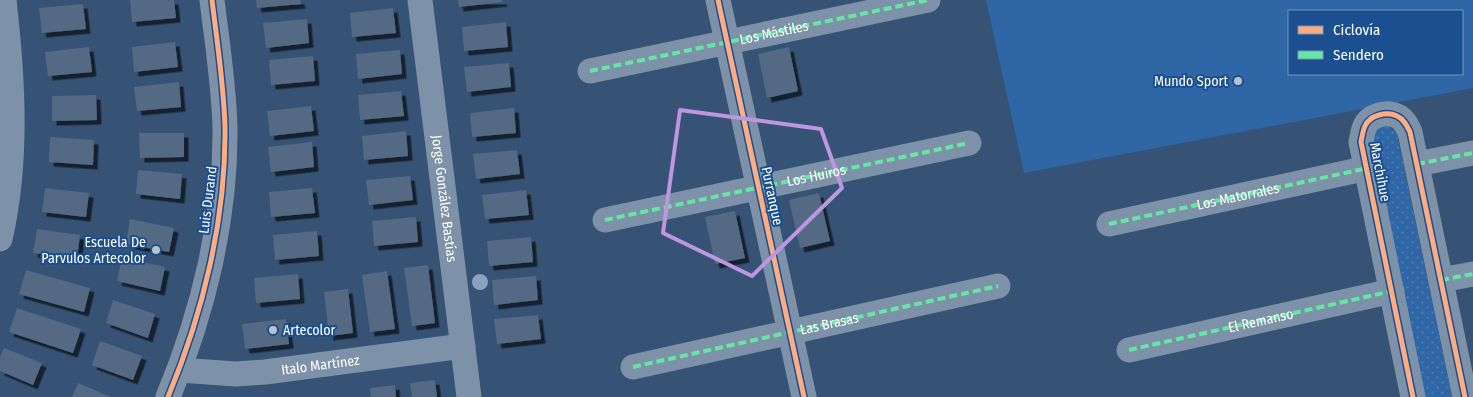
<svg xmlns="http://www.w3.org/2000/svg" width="1473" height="397" viewBox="0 0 1473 397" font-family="'Fira Sans Condensed',sans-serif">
<defs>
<pattern id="grass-dots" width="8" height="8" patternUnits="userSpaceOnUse" patternTransform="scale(1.25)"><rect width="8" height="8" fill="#2f66a5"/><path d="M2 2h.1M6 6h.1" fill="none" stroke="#4e7db2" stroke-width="1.8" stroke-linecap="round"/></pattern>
<filter id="shadow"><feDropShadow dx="4.5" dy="4.5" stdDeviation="0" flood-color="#0009"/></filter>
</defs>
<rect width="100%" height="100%" fill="#365274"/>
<polygon fill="url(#grass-dots)" points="1386,124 1397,133 1452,397 1419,397 1370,128"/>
<path fill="#2f66a5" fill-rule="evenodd" d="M 986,0 L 1473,0 L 1473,88 L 1024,173 ZM 1289,11 L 1462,11 L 1462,74 L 1289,74 Z"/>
<g fill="#526984" filter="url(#shadow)">
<polygon points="130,0 174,0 176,18 132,22"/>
<polygon points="256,0 300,0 301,4 257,8"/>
<polygon points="458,0 502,0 503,2 459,7"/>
<polygon points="83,4 86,29 42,33 39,8"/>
<polygon points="393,8 396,33 352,37 350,13"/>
<polygon points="307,19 309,43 266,48 263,23"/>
<polygon points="506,22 508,47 464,51 462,27"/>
<polygon points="175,42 178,67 134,72 132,47"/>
<polygon points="89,47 92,72 48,76 45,52"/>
<polygon points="789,47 798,91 767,98 758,54"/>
<polygon points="400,50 402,74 358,79 356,54"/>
<polygon points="313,56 315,81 271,85 269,60"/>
<polygon points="509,63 511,87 467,92 464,67"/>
<polygon points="179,82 181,107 137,111 134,87"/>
<polygon points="401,91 404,116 360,120 358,95"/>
<polygon points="96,95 97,120 52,121 52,96"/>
<polygon points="311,106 314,131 270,136 267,111"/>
<polygon points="514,108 516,133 472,137 470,113"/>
<polygon points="406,131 408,156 364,160 362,136"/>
<polygon points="139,133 184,133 184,157 140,158"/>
<polygon points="50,137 94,140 93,165 49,162"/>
<polygon points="312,142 314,167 271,172 268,147"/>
<polygon points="517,150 520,174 476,179 473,154"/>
<polygon points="138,170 182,174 180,199 136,194"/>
<polygon points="410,176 413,200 369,205 366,180"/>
<polygon points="45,188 89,193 86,217 42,212"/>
<polygon points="312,188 315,213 271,217 269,192"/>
<polygon points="526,190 529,215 485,219 482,195"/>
<polygon points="819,193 830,241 800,248 789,200"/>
<polygon points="735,211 745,258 715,264 705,217"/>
<polygon points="416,217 418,242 374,246 372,221"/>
<polygon points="130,219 174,228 169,252 126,244"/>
<polygon points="37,229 80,235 77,259 33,253"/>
<polygon points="317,231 319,256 275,260 273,235"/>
<polygon points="531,237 533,262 489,266 487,241"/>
<polygon points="122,257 165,267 160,291 117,281"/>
<polygon points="428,265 435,323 412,326 404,268"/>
<polygon points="26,270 90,288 84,312 19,294"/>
<polygon points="387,271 395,329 370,332 362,275"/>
<polygon points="298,274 300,299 256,303 254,278"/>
<polygon points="536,276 538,300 494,305 492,280"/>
<polygon points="348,289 353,333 329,336 324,292"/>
<polygon points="113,300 155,314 148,338 106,323"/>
<polygon points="17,308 81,329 73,353 9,332"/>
<polygon points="538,315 541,339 497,344 494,319"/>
<polygon points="286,319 289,344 245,349 242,324"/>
<polygon points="100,341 142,356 133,380 92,365"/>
<polygon points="4,348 42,363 33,385 0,371 0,357"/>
<polygon points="435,380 437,397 412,397 410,383"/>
<polygon points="78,383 111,397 72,397"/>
<polygon points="395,385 396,397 371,397 370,388"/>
</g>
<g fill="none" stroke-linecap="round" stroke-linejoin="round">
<g stroke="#7d92a8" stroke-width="25">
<path id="s1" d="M 420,0 L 469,397"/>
<polyline points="718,0 804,397"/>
<path id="s2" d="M 590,71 L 928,0"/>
<polyline points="1417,164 1473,153"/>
<polyline points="605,220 969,143"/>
<path id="s3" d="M 1109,224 L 1368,168"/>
<path d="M 0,239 C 18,161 13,79 4,0"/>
<polyline points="1441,280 1473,274"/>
<path id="s4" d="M 1129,350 L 1392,291"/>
<polyline points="633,367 998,286"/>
<path id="s5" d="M 179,370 L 236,374 L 265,372 L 463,346"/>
<path d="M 168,397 C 203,313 226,219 225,128 C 224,85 217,42 212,0"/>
<path d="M 1413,397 L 1361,142 C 1362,137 1363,130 1365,126 C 1370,115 1387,111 1397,116 C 1404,119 1407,126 1410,132 L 1465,397"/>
</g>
<g stroke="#66e7a1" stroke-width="4" stroke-dasharray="8 4" stroke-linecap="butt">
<polyline points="590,71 928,0"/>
<polyline points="1417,164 1473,153"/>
<path id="s6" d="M 605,220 L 969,143"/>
<polyline points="1109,224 1368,168"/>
<polyline points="1441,280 1473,274"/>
<polyline points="1129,350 1392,291"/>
<path id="s7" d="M 633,367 L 998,286"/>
</g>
<defs>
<g id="cycleway">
<polyline points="718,0 804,397"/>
<path d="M 168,397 C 203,313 226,219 225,128 C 224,85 217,42 212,0"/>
<path d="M 1413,397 L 1361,142 C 1362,137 1363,130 1365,126 C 1370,115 1387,111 1397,116 C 1404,119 1407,126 1410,132 L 1465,397"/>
</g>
</defs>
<use href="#cycleway" stroke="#1b4f8f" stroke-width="8"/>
<use href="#cycleway" stroke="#ffac80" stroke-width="5"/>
</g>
<circle fill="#8aa2be" cx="480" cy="282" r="8"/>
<path fill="none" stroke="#bd96df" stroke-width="4" stroke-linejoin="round" d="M 680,110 L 821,129 L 842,188 L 752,276 L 663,233 Z"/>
<g fill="#b9c2ce" stroke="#1b4f8f" stroke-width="2">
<circle cx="1238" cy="81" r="5"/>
<circle cx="156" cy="250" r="5"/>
<circle cx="273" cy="330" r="5"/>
</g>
<g text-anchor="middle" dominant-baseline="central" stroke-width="4" stroke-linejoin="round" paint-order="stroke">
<g font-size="14" fill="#fff" stroke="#1b4f8f">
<text stroke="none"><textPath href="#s2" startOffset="188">Los Mástiles</textPath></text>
<text transform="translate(1380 172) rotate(79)">Marchihue</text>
<text stroke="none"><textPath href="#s6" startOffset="216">Los Huiros</textPath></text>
<text transform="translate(772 196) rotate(78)">Purranque</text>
<text stroke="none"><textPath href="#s3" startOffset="132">Los Matorrales</textPath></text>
<text stroke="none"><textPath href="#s1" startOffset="200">Jorge González Bastías</textPath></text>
<text transform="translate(208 200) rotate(-83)">Luis Durand</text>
<text stroke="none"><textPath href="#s4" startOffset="135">El Remanso</textPath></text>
<text stroke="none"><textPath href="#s7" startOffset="201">Las Brasas</textPath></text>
<text stroke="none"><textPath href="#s5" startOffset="142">Italo Martínez</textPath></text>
</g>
<g font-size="14" fill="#fff" stroke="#1b4f8f" text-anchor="end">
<text x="1228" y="81">Mundo Sport</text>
<text x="146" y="242">Escuela De<tspan x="146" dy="16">Parvulos Artecolor</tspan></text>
<text x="283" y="330" text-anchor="start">Artecolor</text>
</g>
</g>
<rect x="1288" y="10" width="175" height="65" fill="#1b4f8f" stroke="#7695bc"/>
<rect x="1298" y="26" width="25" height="8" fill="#ffac80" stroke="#7695bc"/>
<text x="1333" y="35" font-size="15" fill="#ffffff">Ciclovía</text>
<rect x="1298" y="51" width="25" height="8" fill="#66e7a1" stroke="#7695bc"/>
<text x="1333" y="60" font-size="15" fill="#ffffff">Sendero</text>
</svg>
